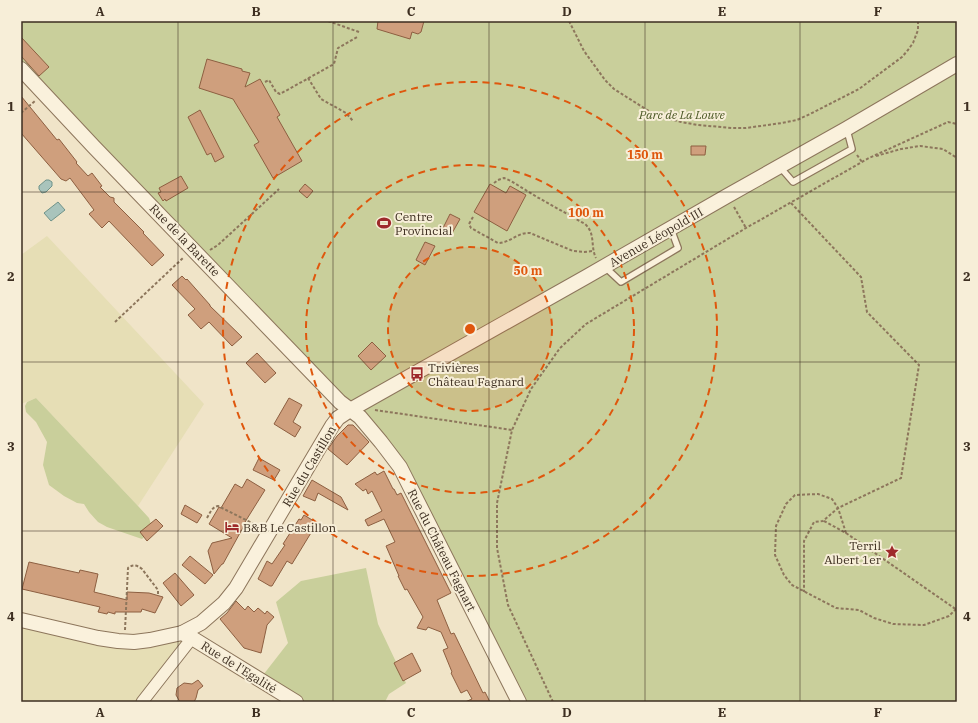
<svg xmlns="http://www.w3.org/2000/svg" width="978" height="723" viewBox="0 0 978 723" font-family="'IBM Plex Serif',serif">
<rect width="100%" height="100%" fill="#f0e4c8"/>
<g fill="#e6deb5">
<polygon points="47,236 204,404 138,506 36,398 21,404 21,255"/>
<polygon points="21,620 74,633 192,638 142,702 21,702"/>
</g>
<g fill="#c9cf9b">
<polygon points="21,21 957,21 957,702 519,702 400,467 21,69"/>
<polygon points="36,398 138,506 149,518 151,524 148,533 142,539 107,527 98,522 89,512 84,504 77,503 64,496 49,485 43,465 47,442 36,422 26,412 25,406 27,402"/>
<polygon points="366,568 378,624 406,683 389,694 385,702 296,702 260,679 288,643 276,602 301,581"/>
</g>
<g fill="#a9c4bc" stroke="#6f938a">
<polygon points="46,180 49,180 52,182 52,186 46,192 42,193 39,189 39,186"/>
<polygon points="58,202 65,210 51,221 44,213"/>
</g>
<g fill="#cf9f7d" stroke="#8d5f41">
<polygon points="378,21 424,21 421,32 418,34 412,32 410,39 377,29"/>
<polygon points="21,37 49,67 39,76 21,56"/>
<polygon points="207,59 242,69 242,71 250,73 245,87 260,79 280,115 277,117 302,161 273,178 254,145 259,142 233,99 199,88"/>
<polygon points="21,96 57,140 59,139 77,162 76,163 88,176 92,173 102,186 100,187 110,197 114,198 114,202 144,232 143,233 164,255 152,266 109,221 102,228 89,214 94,210 70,178 66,181 61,179 21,133"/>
<polygon points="200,110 224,157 215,162 211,153 207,155 188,117"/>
<polygon points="691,146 706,146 705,155 691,155"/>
<polygon points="181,176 188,188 166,201 165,199 163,201 158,193 161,192 159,188"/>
<polygon points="305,184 313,191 307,198 299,191"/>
<polygon points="490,184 506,193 510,186 526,195 507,231 474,212"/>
<polygon points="450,214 460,219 451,235 442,230"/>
<polygon points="425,242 435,246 425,265 416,260"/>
<polygon points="182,276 186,280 187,279 210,305 210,306 242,337 232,346 209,322 201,329 188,315 195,309 172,285"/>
<polygon points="372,342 386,356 371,370 358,356"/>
<polygon points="257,353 276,373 265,383 246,363"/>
<polygon points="289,398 302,405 293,422 301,427 295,437 274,424"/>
<polygon points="348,425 353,425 369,442 347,465 328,449 337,436"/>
<polygon points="259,458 280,470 274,480 253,470"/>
<polygon points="384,471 393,489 394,489 397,495 401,493 451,593 437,600 451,634 454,633 483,693 485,692 490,702 465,702 472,699 467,690 461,693 451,673 452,672 443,650 448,648 441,632 428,627 426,630 417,628 423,617 407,589 405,590 398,576 399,576 386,546 395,542 384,519 368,526 365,520 382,511 372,491 368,494 366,489 363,491 355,484 375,472 377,475"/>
<polygon points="247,479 265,490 245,522 246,522 223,564 222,564 214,574 208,551 212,543 232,538 209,524 219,507 221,508 235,484 242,488"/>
<polygon points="312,480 341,497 348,510 318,493 315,501 303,496"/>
<polygon points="185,505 202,515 197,523 181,514"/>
<polygon points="304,515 317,523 292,564 287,561 272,586 270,586 258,579 267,561 272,564 285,545 283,544 299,519 301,520"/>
<polygon points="156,519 163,526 147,541 140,532"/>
<polygon points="190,556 213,575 205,584 182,565"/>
<polygon points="29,562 79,573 80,570 98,574 94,592 127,600 127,592 149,593 163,597 155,613 142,609 141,612 115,612 115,614 108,612 107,614 98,612 100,607 22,589"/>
<polygon points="175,573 194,595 181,606 163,583"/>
<polygon points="236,601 245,610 248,606 254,612 258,608 265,614 267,611 274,617 267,625 261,653 244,648 220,619 227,613"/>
<polygon points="412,653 421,671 403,681 394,663"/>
<polygon points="198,680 203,686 198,690 196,698 194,702 180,702 176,695 177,688 184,683 192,684"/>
</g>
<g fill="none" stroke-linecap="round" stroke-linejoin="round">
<defs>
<g id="service">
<polyline points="780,167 793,182 852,149 847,130"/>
<polyline points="605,267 621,282 678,248 671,229"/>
</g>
<polyline id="minor" points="142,702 192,638"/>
<g id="tertiary">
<polyline points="21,69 94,147 340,402 360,417 381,442 400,467 519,702"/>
<polyline points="21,620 98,638 118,641 134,642 150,640 182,633 201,623 224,603 236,588 332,426 338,418 350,410 586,277 727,196 846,129 957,64"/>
<polyline points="182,633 192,638 296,702"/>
</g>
</defs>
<use href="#service" stroke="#8d765c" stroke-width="8"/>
<use href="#minor" stroke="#8d765c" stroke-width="13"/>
<use href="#tertiary" stroke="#8d765c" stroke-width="16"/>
<g stroke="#8d765c" stroke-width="2" stroke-dasharray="3 2" stroke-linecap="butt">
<polyline points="328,21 359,32"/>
<polyline points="569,21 584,51 605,80 614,89 625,96 652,113 666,118 681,122 698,125 732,128 746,128 782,123 797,120 810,114 859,89 902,57 908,50 913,43 918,30 918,21"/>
<polyline points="308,78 321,99 346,113 353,121"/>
<polyline points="265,82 269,80 276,92 280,94 334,64 338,48 357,37"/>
<polyline points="21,113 35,101"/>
<polyline points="857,155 862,162"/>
<polyline points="876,156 901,149 920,146 943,149 957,158"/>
<path d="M 494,183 L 498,180 L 504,178 L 511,181 L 537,197 L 585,224 C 596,234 590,246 596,258"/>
<polyline points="791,203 861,277 867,312 919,365 901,478 838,508 823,521 814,522 804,541 804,592"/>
<polyline points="734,207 746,228"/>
<path d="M 473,217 L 469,224 L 471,228 L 498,243 C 510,243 518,232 530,233 L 573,251 L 584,252 L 593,251"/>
<polyline points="210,250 218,245 279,189"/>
<polyline points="115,322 184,257"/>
<polyline points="375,410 512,430"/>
<path d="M 207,518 C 210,513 212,507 218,506 L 258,526"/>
<polyline points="824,521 846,533 838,508 832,499 818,494 795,495 786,504 776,526 775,555 784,575 792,585 836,608 859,610 874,618 893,624 924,625 949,616 957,608"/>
<polyline points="846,533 957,610"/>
<path d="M 125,630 L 128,568 C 133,564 137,565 142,569 L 158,590 L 158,595"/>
<polyline points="553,702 508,605 497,548 497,503 512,430 531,389 560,348 586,324 746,228 869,158 948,122 957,124"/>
</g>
<use href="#service" stroke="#faf1dc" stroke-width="5.5"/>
<use href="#minor" stroke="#faf1dc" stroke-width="11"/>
<use href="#tertiary" stroke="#faf1dc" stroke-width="14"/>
</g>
<path fill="none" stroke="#3d2e20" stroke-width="1" stroke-opacity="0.55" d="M 178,21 L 178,702M 333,21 L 333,702M 489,21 L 489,702M 645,21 L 645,702M 800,21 L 800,702M 21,192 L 957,192M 21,362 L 957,362M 21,531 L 957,531"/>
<circle cx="470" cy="329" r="82" fill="#df570d" fill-opacity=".12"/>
<g fill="none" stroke="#df570d" stroke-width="2" stroke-dasharray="7 5">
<circle cx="470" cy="329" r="82"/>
<circle cx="470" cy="329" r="164"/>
<circle cx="470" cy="329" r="247"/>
</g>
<defs>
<symbol id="stadium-bare" viewBox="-9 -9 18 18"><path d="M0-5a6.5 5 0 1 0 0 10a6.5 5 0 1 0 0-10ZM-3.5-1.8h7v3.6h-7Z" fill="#9e2a2b" stroke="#f7eed8" stroke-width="2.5" paint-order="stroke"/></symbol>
<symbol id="bus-bare" viewBox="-9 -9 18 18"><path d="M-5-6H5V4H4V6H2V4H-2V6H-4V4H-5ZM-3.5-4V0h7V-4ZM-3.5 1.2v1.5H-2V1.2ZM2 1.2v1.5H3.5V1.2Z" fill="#9e2a2b" stroke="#f7eed8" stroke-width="2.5" paint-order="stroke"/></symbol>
<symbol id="hotel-bare" viewBox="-9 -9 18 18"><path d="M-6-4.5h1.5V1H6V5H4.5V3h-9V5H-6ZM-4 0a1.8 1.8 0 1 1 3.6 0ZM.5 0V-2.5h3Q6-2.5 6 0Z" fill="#9e2a2b" stroke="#f7eed8" stroke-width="2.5" paint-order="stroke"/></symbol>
<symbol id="sight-bare" viewBox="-9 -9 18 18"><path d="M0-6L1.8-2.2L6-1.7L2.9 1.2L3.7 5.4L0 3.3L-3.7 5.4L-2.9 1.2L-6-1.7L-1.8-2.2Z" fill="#9e2a2b" stroke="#f7eed8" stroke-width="2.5" paint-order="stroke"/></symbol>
</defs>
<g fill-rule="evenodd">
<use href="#stadium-bare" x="374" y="213" width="20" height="20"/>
<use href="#bus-bare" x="407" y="364" width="20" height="20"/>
<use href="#hotel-bare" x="222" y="517" width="20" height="20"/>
<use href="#sight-bare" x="882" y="542" width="20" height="20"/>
</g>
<g text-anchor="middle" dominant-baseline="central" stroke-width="4" stroke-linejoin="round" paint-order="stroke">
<g font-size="12" font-style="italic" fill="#4d5a26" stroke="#f7eed8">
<text x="682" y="114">Parc de La Louve</text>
</g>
<g font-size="12" fill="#3d2e20" stroke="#f7eed8" text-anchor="start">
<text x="395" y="216">Centre<tspan x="395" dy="14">Provincial</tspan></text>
<text x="428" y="367">Trivières<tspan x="428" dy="14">Château Fagnard</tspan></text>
<text x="243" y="527">B&amp;B Le Castillon</text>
<text x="881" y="545" text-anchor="end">Terril<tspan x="881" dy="14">Albert 1er</tspan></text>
</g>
<g font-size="12" fill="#3d2e20" stroke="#f7eed8">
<text transform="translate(656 237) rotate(-30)">Avenue Léopold III</text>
<text transform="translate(185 240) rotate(46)">Rue de la Barette</text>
<text transform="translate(309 466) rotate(-59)">Rue du Castillon</text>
<text transform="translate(442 550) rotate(63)">Rue du Château Fagnart</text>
<text transform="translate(239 667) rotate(32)">Rue de l'Egalité</text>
</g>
</g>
<circle cx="470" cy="329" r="6" fill="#df570d" stroke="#f7eed8" stroke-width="2"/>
<g font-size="12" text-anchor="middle" font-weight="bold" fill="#df570d" stroke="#f7eed8" stroke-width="4" stroke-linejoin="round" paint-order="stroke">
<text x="645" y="159">150 m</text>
<text x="586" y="217">100 m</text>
<text x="528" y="275">50 m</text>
</g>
<rect width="978" height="723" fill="none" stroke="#f7eed8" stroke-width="44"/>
<rect x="22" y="22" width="934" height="679" fill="none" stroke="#3d2e20" stroke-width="1.5"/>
<g font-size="13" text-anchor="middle" font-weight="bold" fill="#3d2e20">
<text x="100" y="16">A</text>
<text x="256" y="16">B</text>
<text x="411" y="16">C</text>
<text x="567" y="16">D</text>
<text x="722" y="16">E</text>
<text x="878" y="16">F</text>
<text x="11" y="111">1</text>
<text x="967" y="111">1</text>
<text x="11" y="281">2</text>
<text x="967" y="281">2</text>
<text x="11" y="451">3</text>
<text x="967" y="451">3</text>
<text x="11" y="621">4</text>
<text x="967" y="621">4</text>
<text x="100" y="717">A</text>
<text x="256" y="717">B</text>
<text x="411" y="717">C</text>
<text x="567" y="717">D</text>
<text x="722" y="717">E</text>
<text x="878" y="717">F</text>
</g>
</svg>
